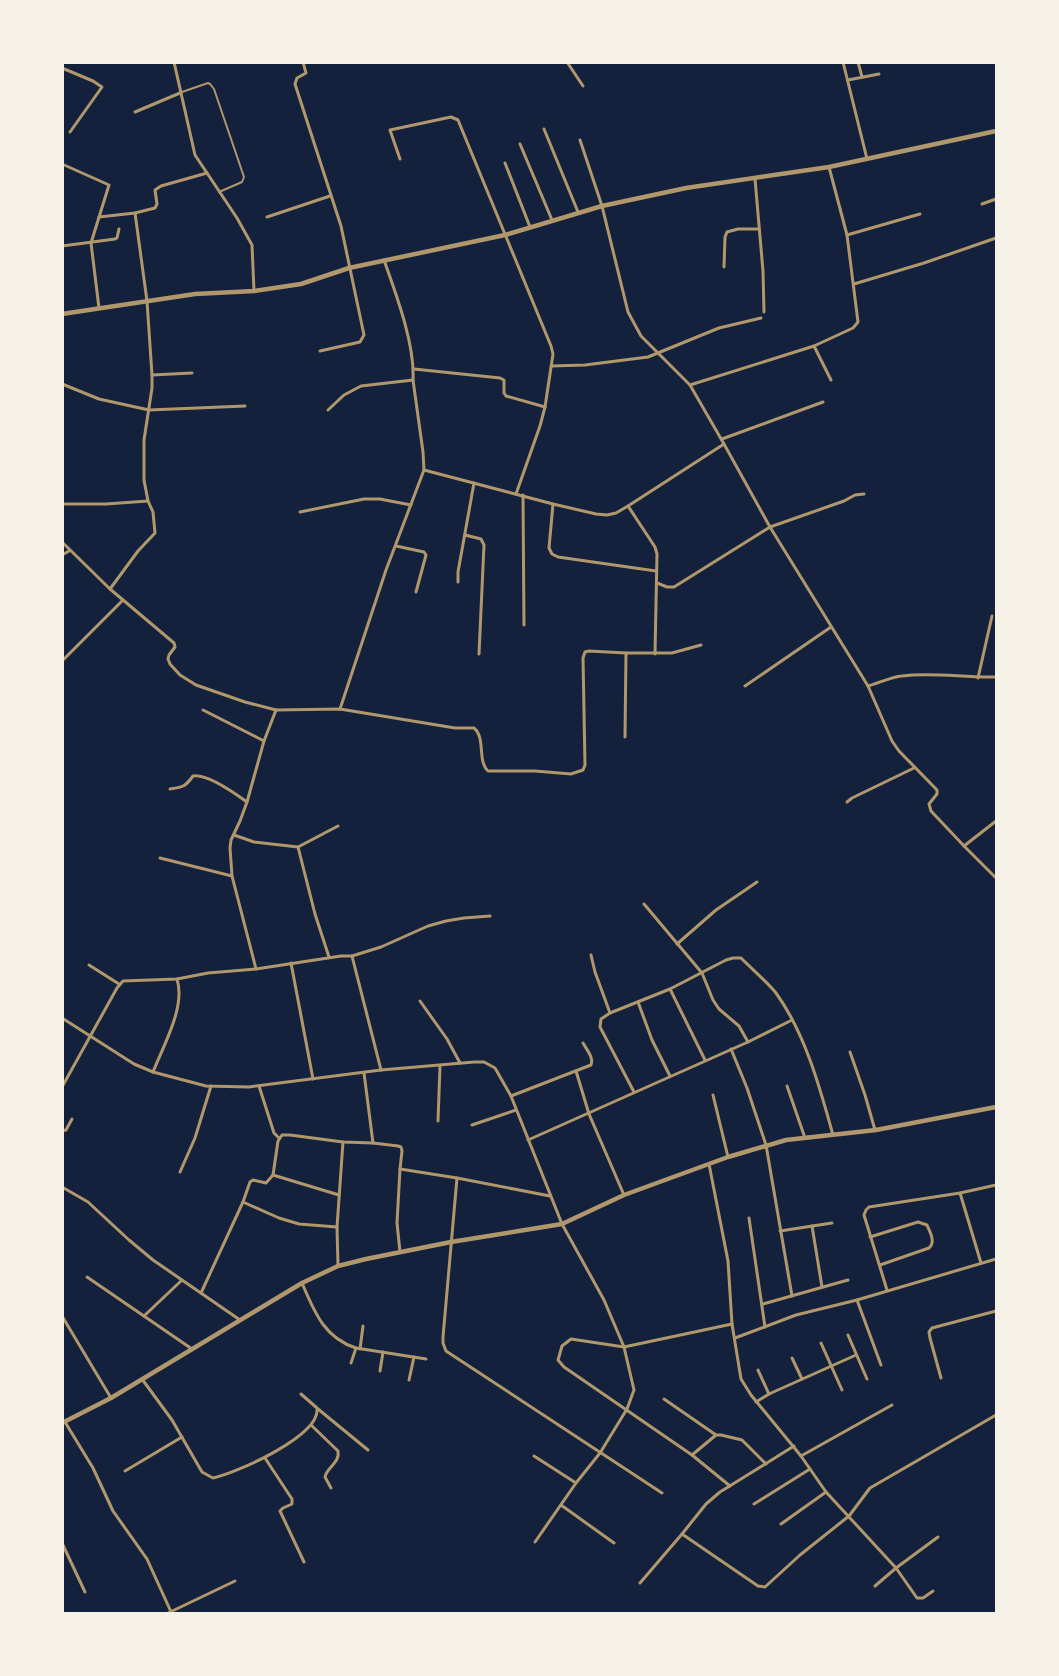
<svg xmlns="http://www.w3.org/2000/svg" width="1059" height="1676" viewBox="0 0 1059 1676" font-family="Poppins,sans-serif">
<rect width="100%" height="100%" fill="#14213d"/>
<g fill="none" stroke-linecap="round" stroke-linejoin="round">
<polyline stroke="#b1986c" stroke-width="2" points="182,92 208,83 210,84 214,89 244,177 242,182 219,192"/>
<g stroke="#b1986c" stroke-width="3">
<polyline points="174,62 195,155 237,218 252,245 254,291"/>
<polyline points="303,62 306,73 297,78 295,84 341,226 364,335 360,342 320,351"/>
<polyline points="567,62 583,86"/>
<polyline points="843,62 867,159"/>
<polyline points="858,62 862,77"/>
<polyline points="62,68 93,81 102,87 70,132"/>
<polyline points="848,80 879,74"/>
<polyline points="135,112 180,93"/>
<polyline points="544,129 578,212"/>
<path d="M 580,140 L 602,206 L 628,312 L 641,336 L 690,385 L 724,444 L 770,527 L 868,686 C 879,683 891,677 902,676 C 933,672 965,678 996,677"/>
<polyline points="520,144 552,220"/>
<polyline points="400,159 390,130 451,117 458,120 551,346 553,354 545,407 540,426 516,494"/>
<polyline points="505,163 530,227"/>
<polyline points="62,164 109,185 91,243 99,308"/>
<polyline points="755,179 763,271 764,312"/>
<polyline points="982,204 996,199"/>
<polyline points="99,217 135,213 155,208 157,204 155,190 161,186 207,173"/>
<polyline points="267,217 330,196"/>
<polyline points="847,235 920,214"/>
<polyline points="62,246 115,239 117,238 119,229"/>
<path d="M 384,260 C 396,294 415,344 413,380 L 423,452 L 424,470 L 553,504 L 596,514 L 607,515 L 616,513 L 628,506 L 724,444"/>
<polyline points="724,267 725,237 727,232 738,229 758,229"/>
<polyline points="854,284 924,263 996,238"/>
<polyline points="814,346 831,380"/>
<polyline points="551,366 585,365 648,357 719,328 761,318"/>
<polyline points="414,369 500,378 504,380 504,393 506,396 545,407"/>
<polyline points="152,375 192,373"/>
<polyline points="62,384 99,399 149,410 245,406"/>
<polyline points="690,385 814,346 853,328 858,322 847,235 829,167"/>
<polyline points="328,410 344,395 361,386 413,380"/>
<polyline points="722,439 823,402"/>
<polyline points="523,495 524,625"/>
<polyline points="62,504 106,504 148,501"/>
<polyline points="553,504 549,548 552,554 558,557 656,571"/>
<polyline points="628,506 655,547 657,554 655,654"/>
<polyline points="300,512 364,499 380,499 411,505"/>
<polyline points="465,535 481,539 484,545 479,654"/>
<path d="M 62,542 L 110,589 L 174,643 L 175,647 L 169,655 L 168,659 L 170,664 L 180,675 L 196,685 L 245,702 L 276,710 L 340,709 L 455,728 L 474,728 C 486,738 477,761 488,771 L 535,771 L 571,774 L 583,770 L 585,765 L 583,658 L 585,652 L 589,651 L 626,653 L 672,653 L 701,645"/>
<polyline points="396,546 424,552 426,555 416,592"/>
<polyline points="62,555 69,551"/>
<polyline points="458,582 458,572 474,483"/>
<polyline points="657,583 667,587 674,587 770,527 844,501 855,495 864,494"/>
<polyline points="110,589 138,551 155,533 153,512 148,501 144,480 144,440 152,388 152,375 147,301 135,213"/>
<polyline points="62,661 123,600"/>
<polyline points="978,678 992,616"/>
<polyline points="745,686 831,627"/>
<polyline points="868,686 892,741 899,751 937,790 937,794 929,804 931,811 964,846 996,878"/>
<polyline points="340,709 386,570 424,470"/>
<polyline points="203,710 264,741"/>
<polyline points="625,737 626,653"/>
<path d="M 170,789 C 183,787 185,787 193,776 C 206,773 236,794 247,802"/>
<polyline points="847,802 852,798 914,768"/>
<polyline points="234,835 254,842 298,847 338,826"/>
<polyline points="964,846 996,821"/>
<polyline points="298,847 315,914 329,957"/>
<polyline points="160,858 232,876"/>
<polyline points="644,904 702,973 713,1000 719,1009 739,1026 748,1042"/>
<polyline points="677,944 716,910 757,882"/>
<polyline points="591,955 595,972 610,1013"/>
<polyline points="352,956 381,947 428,926 446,921 464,918 490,916"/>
<polyline points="291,963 313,1079"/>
<polyline points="89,965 119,984"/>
<polyline points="256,969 232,876 230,848 231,840 240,821 247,802 264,741 276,710"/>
<polyline points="670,989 705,1060"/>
<polyline points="420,1001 447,1039 460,1063"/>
<polyline points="638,1002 652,1040 670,1076"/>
<polyline points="62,1018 134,1064 153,1072 206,1086 249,1087 381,1070 474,1062 484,1062 495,1068 511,1096 562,1224 604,1300 624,1347 634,1390 627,1409 600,1453 576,1483 535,1542"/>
<polyline points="731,1049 747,1088 766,1145 792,1296"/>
<polyline points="850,1052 865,1095 875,1130"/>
<polyline points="576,1071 589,1114 624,1195"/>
<path d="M 153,1072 C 163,1046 186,1007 177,979"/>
<polyline points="364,1073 373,1143"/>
<polyline points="259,1086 274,1133 279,1138"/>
<polyline points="787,1086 805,1138"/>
<polyline points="62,1087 117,988 123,981 177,979 208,973 256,969 341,956 352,956 381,1070"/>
<path d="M 634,1092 L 600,1027 L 601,1019 L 610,1013 L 670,989 L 726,960 L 733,958 L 741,958 C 752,969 766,981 776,993 C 805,1033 820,1088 833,1135"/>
<polyline points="713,1095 728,1157"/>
<path d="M 511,1096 L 591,1065 C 594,1058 587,1050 583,1043"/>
<polyline points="438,1121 440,1066"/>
<polyline points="472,1125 516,1110"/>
<polyline points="62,1131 66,1130 72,1119"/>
<polyline points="528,1140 748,1042 792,1020"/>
<polyline points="709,1164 728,1261 732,1324 741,1379 751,1395 801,1456 826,1492 896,1568 917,1598 923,1598 933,1591"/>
<polyline points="180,1172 195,1138 211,1086"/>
<polyline points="273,1175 278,1141 282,1135 290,1135 343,1142 373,1143 398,1146 401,1147 402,1151 400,1169 457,1178 550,1196"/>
<polyline points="457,1178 443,1337 443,1343 446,1351 662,1493"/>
<polyline points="62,1187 88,1202 129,1240 153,1260 240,1320"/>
<polyline points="960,1193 981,1263"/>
<polyline points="749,1218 765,1327"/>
<polyline points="812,1226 822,1287"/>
<polyline points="337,1227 299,1224 279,1218 243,1202 250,1182 253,1180 266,1183 273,1175 339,1195"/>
<polyline points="780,1231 832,1223"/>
<path d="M 870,1237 L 918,1222 L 927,1225 C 930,1232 936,1242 929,1248 L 880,1265"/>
<polyline points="400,1252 397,1223 400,1169"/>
<polyline points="338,1266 337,1227 343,1142"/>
<polyline points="87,1277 192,1349"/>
<path d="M 302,1283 C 314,1311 324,1338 356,1348 L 426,1359"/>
<polyline points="887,1290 864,1215 866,1210 869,1207 960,1193 996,1185"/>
<polyline points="201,1293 243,1202"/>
<polyline points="857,1300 881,1365"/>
<polyline points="763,1304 848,1280"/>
<polyline points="62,1316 111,1398"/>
<polyline points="144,1316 182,1280"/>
<polyline points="848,1335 867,1379"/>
<polyline points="735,1338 796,1315 857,1300 996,1259"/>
<polyline points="821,1343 842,1390"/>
<polyline points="360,1349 363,1326"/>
<polyline points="792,1358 802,1379"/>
<polyline points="351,1363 356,1348"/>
<polyline points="758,1370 769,1394"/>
<polyline points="380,1371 383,1352"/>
<polyline points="941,1378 930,1338 929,1332 932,1328 996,1311"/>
<path d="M 142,1379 L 172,1420 L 202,1472 L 213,1478 C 236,1473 321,1436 317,1408 L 301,1394"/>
<polyline points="409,1380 414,1357"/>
<polyline points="664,1399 716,1435"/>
<polyline points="756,1402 769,1394 856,1355"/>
<polyline points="318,1409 368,1450"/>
<polyline points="65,1422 93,1468 113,1511 147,1559 172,1614"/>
<path d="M 311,1425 L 338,1451 C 340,1461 330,1466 326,1474 L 325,1477 L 331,1488"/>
<polyline points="692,1455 716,1435 721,1435 742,1440 766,1464"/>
<polyline points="534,1456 576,1483"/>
<polyline points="801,1456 892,1405"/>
<polyline points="265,1458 292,1499 292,1504 283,1508 280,1511 304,1562"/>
<polyline points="125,1471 182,1437"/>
<polyline points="730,1486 692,1455 564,1367 558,1360 562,1346 571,1339 624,1347 732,1324"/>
<polyline points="754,1504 810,1469"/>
<polyline points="561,1505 614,1543"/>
<polyline points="781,1524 826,1492"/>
<polyline points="682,1534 706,1504 720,1492 794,1446"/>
<polyline points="62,1543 85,1592"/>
<polyline points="640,1583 682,1534 758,1586 765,1587 800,1555 849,1516 870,1488 996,1415"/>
<polyline points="875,1586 896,1568 938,1537"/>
<polyline points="166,1614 235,1581"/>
</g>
<g stroke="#b1986c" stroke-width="4.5">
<polyline points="62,314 195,294 254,291 301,284 349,268 505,235 602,206 686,188 829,167 996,131"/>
<polyline points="62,1423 111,1398 302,1283 338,1266 366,1259 451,1242 562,1224 624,1195 728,1157 786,1140 876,1130 996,1107"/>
</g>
</g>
<rect width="1059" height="1676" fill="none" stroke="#f6f1e7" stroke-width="128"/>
</svg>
